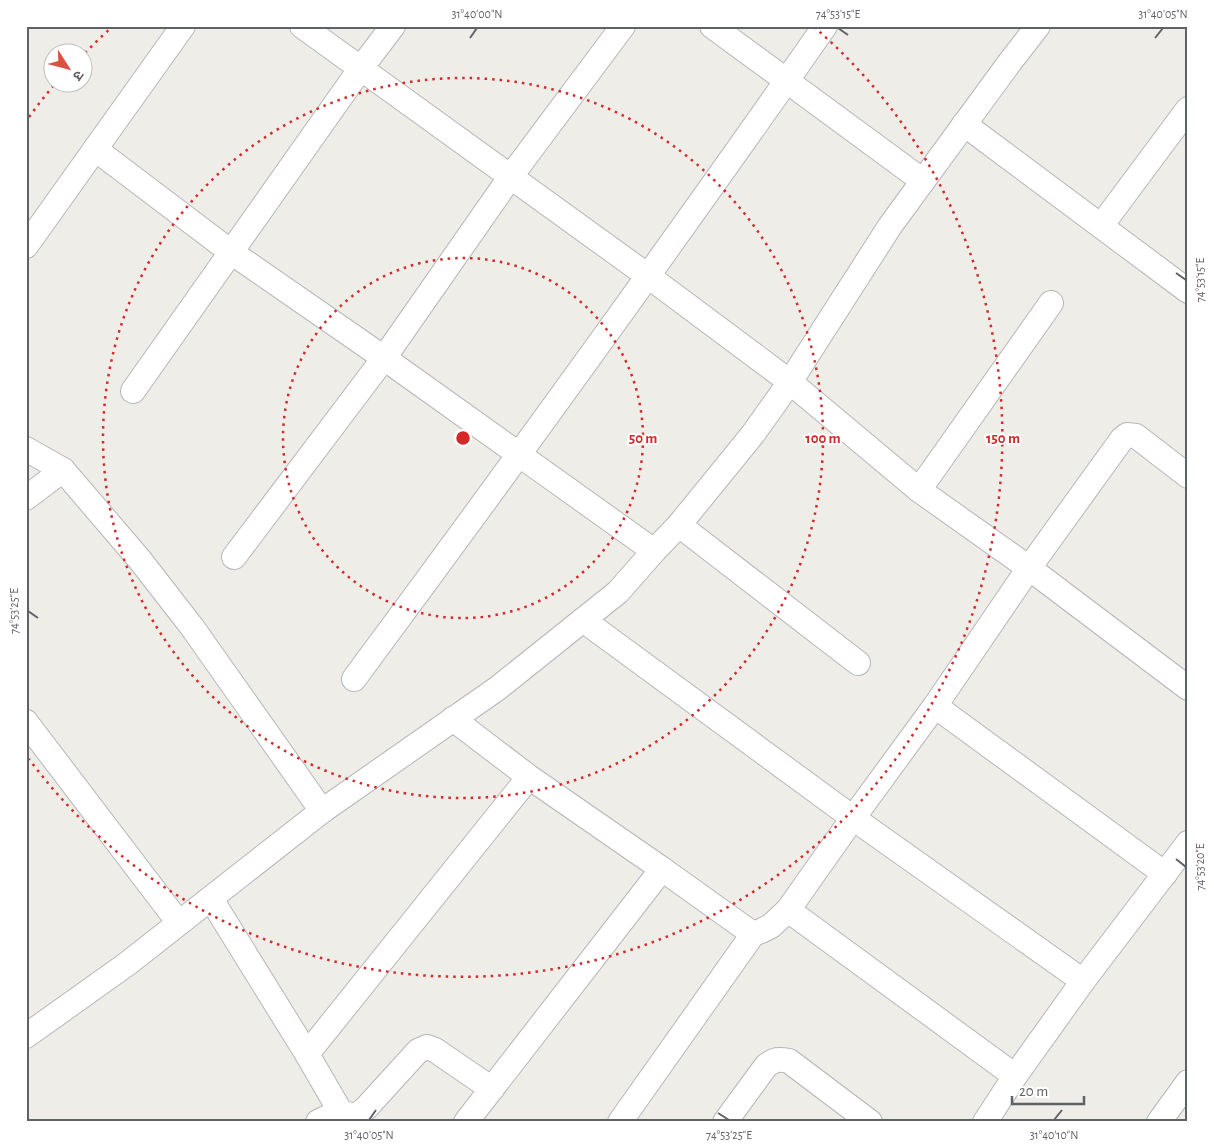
<svg xmlns="http://www.w3.org/2000/svg" width="1214" height="1148" viewBox="0 0 1214 1148" font-family="'Alegreya Sans','Noto Sans Devanagari',sans-serif">
<rect width="100%" height="100%" fill="#efede7"/>
<g fill="none" stroke-linecap="round" stroke-linejoin="round">
<defs>
<g id="minor">
<polyline points="302,26 648,276 790,382 919,490 1029,568 1188,688"/>
<polyline points="712,26 923,181"/>
<polyline points="964,124 1188,291"/>
<polyline points="95,149 231,252 384,358 654,551"/>
<polyline points="1101,226 1188,109"/>
<polyline points="26,246 183,26"/>
<polyline points="133,391 361,68 393,26"/>
<polyline points="26,449 63,470 140,560 192,627 322,811"/>
<polyline points="919,490 1051,303"/>
<polyline points="26,498 63,470"/>
<polyline points="679,525 858,663"/>
<polyline points="234,557 384,358 511,176 623,26"/>
<polyline points="583,620 853,818 1083,981"/>
<path d="M 354,679 C 514,463 671,246 825,26"/>
<polyline points="935,706 1165,874"/>
<polyline points="453,719 529,777 662,869 466,1122"/>
<polyline points="26,722 179,923"/>
<polyline points="211,899 307,1054"/>
<polyline points="788,910 1015,1076"/>
<polyline points="753,934 761,931 771,926 788,910 853,818 935,706 1029,568 1122,439 1127,435 1136,436 1188,476"/>
<polyline points="26,1036 127,964 322,811 498,688 618,592 654,551 679,525 753,434 790,382 890,226 1010,62 1038,26"/>
<polyline points="340,1111 307,1054 529,777"/>
<path d="M 318,1122 L 340,1111 C 354,1117 355,1118 367,1107 L 418,1051 L 427,1047 L 435,1050 L 492,1089"/>
<polyline points="620,1122 753,934 662,869"/>
<path d="M 725,1122 L 766,1066 C 774,1059 779,1059 789,1061 L 870,1122"/>
<polyline points="985,1122 1015,1076 1083,981 1188,843"/>
<polyline points="1159,1122 1188,1082"/>
</g>
</defs>
<use href="#minor" stroke="#b4b6ba" stroke-width="26"/>
<use href="#minor" stroke="#fff" stroke-width="24"/>
</g>
<path fill="none" stroke="#5e6166" stroke-width="2" d="M 838,28 L 848,35M 470,38 L 477,28M 1155,38 L 1163,28M 1176,273 L 1186,280M 28,611 L 38,618M 1176,859 L 1186,867M 718,1113 L 729,1120M 369,1120 L 376,1110M 1054,1120 L 1062,1110"/>
<g fill="none" stroke="#d62828" stroke-width="2.5" stroke-dasharray="2.5 5">
<circle cx="463" cy="438" r="180"/>
<circle cx="463" cy="438" r="360"/>
<path d="M29 117A540 540 0 0 1 55 84M85 53A540 540 0 0 1 112 27M814 27A540 540 0 1 1 29 759"/>
</g>
<circle cx="463" cy="438" r="8" fill="#d62828" stroke="#fff" stroke-width="2.5"/>
<g font-size="15" text-anchor="middle" font-weight="bold" fill="#d62828" stroke="#fff" stroke-width="4" stroke-linejoin="round" paint-order="stroke">
<text x="643" y="443">50 m</text>
<text x="823" y="443">100 m</text>
<text x="1003" y="443">150 m</text>
</g>
<rect width="1214" height="1148" fill="none" stroke="#ffffff" stroke-width="55"/>
<g transform="translate(68 68) rotate(126)"><circle r="24" fill="#ffffff" stroke="#bfc0c2"/>
<path d="M0-4L9 19L0 12L-9 19Z" fill="#da5142"/>
<text y="-8" font-size="14" font-weight="bold" text-anchor="middle" fill="#5e6166">उ</text>
</g>
<path d="M1012 1096v8h72v-8" fill="none" stroke="#5e6166" stroke-width="2.5"/>
<text x="1019" y="1096" font-size="15" fill="#5e6166" stroke="#ffffff" stroke-width="4" paint-order="stroke">20 m</text>
<rect x="28" y="28" width="1158" height="1092" fill="none" stroke="#5e6166" stroke-width="2"/>
<g font-size="12" text-anchor="middle" fill="#5e6166">
<text x="477" y="18">31°40'00"N</text>
<text x="838" y="18">74°53'15"E</text>
<text x="1163" y="18">31°40'05"N</text>
<text transform="translate(1200 280) rotate(-90)" y="4">74°53'15"E</text>
<text transform="translate(14 611) rotate(-90)" y="4">74°53'25"E</text>
<text transform="translate(1200 867) rotate(-90)" y="4">74°53'20"E</text>
<text x="369" y="1139">31°40'05"N</text>
<text x="729" y="1139">74°53'25"E</text>
<text x="1054" y="1139">31°40'10"N</text>
</g>
</svg>
